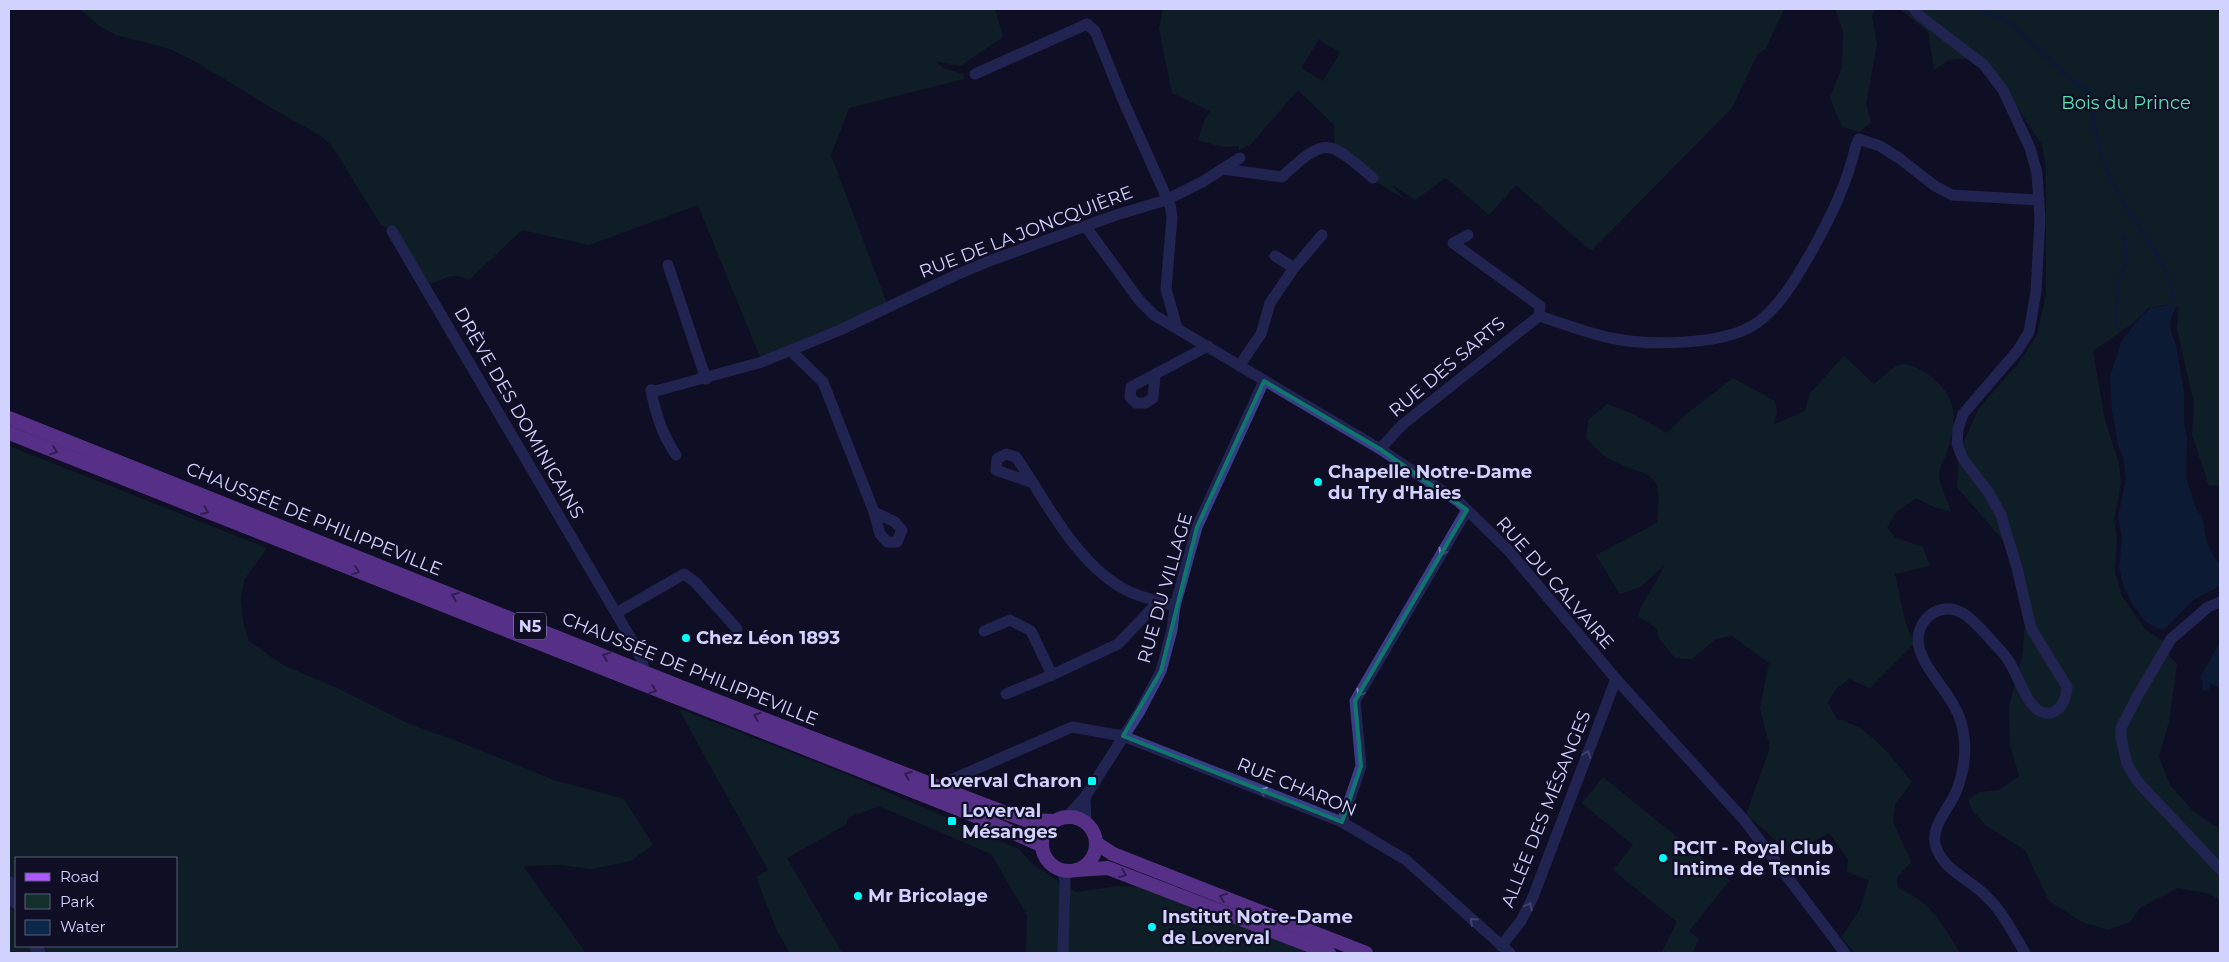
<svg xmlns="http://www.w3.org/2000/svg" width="2229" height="962" viewBox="0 0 2229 962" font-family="Montserrat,sans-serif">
<rect width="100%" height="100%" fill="#0f0e25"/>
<g fill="#112f2b" fill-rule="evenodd">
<path d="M 80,9 L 995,9 L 1003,37 L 960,66 L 935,61 L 943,68 L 963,74 L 964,79 L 849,108 L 831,155 L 888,306 L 762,362 L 698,205 L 589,245 L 522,230 L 469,280 C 448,269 441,285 423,284 L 400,235 L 381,225 L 332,146 L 321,136 L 270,107 L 200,64 L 170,49 L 116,35 L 98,25 Z"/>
<path d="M 1163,9 L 1784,9 L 1765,50 L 1758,53 L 1732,108 L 1592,250 L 1584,245 L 1516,185 L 1489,215 L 1446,178 L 1415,200 L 1391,184 L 1404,199 L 1335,156 L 1334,125 L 1298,90 L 1251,144 L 1239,150 L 1239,146 L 1222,147 L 1198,140 L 1205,118 L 1211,112 L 1172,93 L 1159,29 ZM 1319,39 L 1340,53 L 1323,81 L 1301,68 Z"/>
<polygon points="1835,9 1875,9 1872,16 1877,44 1866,104 1871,122 1860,132 1842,127 1830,98 1842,67 1843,32"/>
<polygon points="1900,9 2220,9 2220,485 2209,486 2192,435 2194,404 2177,329 2179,308 2169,304 2148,308 2135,322 2093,351 2105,420 2119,464 2121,483 2114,520 2117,538 2115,572 2122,596 2144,628 2167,644 2170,657 2177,664 2169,722 2159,757 2170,785 2194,812 2220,829 2220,901 2211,894 2178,888 2141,907 2130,922 2108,930 2082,922 2049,901 2025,850 1987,826 1972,810 1968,800 1980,792 1999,790 2019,776 2010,745 2009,707 2022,657 2027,602 2007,545 1957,487 1959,452 1979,408 2018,364 2037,335 2046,294 2046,168 2042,145 2012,100 1974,58 1949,60 1934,70 1928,32"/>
<path d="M 1844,356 L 1874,384 C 1894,368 1898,356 1923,371 C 1958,394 1959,418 1946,454 C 1944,460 1938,470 1939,476 C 1940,487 1948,501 1951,512 L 1934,507 L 1916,498 L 1896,512 L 1887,528 L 1896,538 L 1923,547 L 1930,566 L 1895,574 L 1905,621 L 1914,644 L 1870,688 L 1849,679 L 1835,690 L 1828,703 L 1837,719 C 1870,726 1891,757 1912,782 L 1895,804 L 1893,821 L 1911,862 L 1897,878 L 1898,888 C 1931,902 1943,924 1960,953 L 1855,953 L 1841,937 L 1860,909 L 1869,880 L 1847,872 L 1848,859 L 1829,833 L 1791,854 L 1746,814 L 1770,748 L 1760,708 L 1769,663 L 1732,636 L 1716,639 L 1692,659 L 1675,658 L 1660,640 L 1656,628 L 1638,616 C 1643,597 1657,584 1664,566 L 1640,587 L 1620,594 L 1596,555 L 1657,523 C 1664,462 1647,481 1606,457 C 1599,452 1592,444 1586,438 L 1588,420 L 1607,404 L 1633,414 L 1667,433 L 1684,416 L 1733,378 L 1775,401 L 1777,412 L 1773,425 L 1805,411 L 1810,393 Z"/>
<polygon points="9,446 267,548 244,580 241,597 243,621 249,641 283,665 339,689 409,724 457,741 554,780 624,799 653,845 631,861 591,869 560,865 523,866 586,953 48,953 44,946 176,946 176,858 16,858 16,887 9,871"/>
<polygon points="678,708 846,774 1019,849 1032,864 1076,892 1117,886 1145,887 1308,953 1026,953 1027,915 991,854 879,806 848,818 847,824 787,858 842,953 790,953 777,931 756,877 768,870"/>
<polygon points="1603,777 1730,880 1689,931 1699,939 1692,953 1661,953 1677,922 1613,870 1633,845 1582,803"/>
<polygon points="9,900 16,916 16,946 30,946 33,953 9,953"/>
</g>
<g fill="#0b2848">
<polygon points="2173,304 2176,307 2170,321 2171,332 2176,345 2184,393 2184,421 2187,438 2186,477 2196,508 2203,519 2206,539 2212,554 2220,564 2220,586 2193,600 2166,628 2159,629 2146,622 2133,605 2124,587 2119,568 2122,537 2118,517 2126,478 2124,460 2118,445 2112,410 2110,377 2121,342 2142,315 2151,308"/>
<polygon points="2218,646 2220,647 2220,688 2211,684 2208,691 2202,690 2203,682 2200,677"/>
</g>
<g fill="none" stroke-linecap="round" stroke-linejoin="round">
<g stroke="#0b2848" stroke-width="4">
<path d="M 1977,9 L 2010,22 L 2070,79 L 2091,92 C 2093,119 2096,145 2107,171 C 2124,214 2166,253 2174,300"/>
<polyline points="2118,329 2116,321 2118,283 2127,260 2124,238"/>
</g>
<g stroke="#383e85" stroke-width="11">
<path d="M 1914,9 L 1920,16 L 1984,65 L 2003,90 L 2030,148 L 2037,173 L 2040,219 L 2036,292 L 2029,332 L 2018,350 L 1963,414 L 1958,429 L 1957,444 L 1963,459 L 1989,493 L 2001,515 L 2017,568 L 2031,628 L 2067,687 C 2066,710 2047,724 2031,703 C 2023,693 2017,675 2010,663 C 2005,654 1997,647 1991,640 C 1977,625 1959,600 1935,612 C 1925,617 1919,627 1918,639 C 1918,666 1953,693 1961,722 C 1968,746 1965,769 1956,792 C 1949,809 1929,828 1936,847 C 1944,871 1971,880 1987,897 C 2003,912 2014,935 2025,953"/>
<polyline points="975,74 1087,24 1095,31 1122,98 1170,205 1172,217 1166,289 1177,328"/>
<path d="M 1223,169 L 1282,177 C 1327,135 1328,140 1373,178"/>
<polyline points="1086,227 1139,300 1154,315 1380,449 1459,502 1509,551 1616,679 1745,821 1845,953"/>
<polyline points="392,231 630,637 642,660 644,671"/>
<polyline points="1468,235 1453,243 1540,306 1539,316"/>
<polyline points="1275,256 1294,268"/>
<polyline points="668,265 706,379"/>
<polyline points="791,351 823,382 874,512 880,534 887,542 897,542 902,530 895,522 874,512"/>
<polyline points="1239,366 1261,334 1270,303 1294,268 1322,235"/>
<polyline points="1155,375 1153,398 1145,403 1136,403 1130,397 1131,387 1208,346"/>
<path d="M 1380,449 L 1402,425 L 1539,316 C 1562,323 1587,333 1611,338 C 1648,346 1720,345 1752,326 C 1779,310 1798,275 1813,249 C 1832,214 1847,184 1856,145 L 1859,139 L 1880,146 L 1899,158 L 1935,186 L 1952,195 L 2039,200"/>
<path d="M 676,455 C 662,434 656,415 651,390 L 656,391 L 762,362 L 840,330 L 956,275 L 992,260 L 1116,215 L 1166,200 L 1202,182 L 1240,158"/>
<path d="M 1033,483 L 1016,457 L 1006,454 L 997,459 L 996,470 L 1033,483 C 1057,522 1087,572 1130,592 C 1144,598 1160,602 1175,606"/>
<polyline points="2220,602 2208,607 2171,639 2137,697 2121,728 2121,738 2127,764 2138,782 2220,869"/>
<polyline points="616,613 684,574 695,582 737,629"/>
<polyline points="984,631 1010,620 1031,631 1052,675 1118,644 1159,601"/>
<polyline points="1006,694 1052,675"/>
<polyline points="953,779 1072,727 1123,736 1342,822 1406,860 1510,953"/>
<polyline points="1085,797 1086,822"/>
<polyline points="1068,816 1085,797 1140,711 1161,671 1172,630 1175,606 1197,527 1264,381"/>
<polyline points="1342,822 1361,766 1355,701 1467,510"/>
<polyline points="1062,871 1065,880 1063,953"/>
<polyline points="1501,946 1521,921 1533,897 1616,679"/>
</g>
<g stroke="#383e85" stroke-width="14">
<polyline points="9,883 16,902"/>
<polyline points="36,946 39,953"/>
</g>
<g stroke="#ae59ff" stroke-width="14">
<polyline points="9,418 681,687 977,802 1025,820 1054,821"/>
<polyline points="9,433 971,814 1041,845"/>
<circle cx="1069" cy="844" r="27"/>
<polyline points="1096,843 1113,854 1366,953"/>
<polyline points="1076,870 1108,868 1329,953"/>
</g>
</g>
<defs><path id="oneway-chevron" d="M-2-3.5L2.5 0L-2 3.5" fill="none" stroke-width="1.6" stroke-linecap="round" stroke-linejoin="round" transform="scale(1.25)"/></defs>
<g stroke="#573087">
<use href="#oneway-chevron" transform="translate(54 451) rotate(22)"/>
<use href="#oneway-chevron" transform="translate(205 511) rotate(22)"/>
<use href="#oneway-chevron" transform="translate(356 571) rotate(22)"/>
<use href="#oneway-chevron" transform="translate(455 596) rotate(-158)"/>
<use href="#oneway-chevron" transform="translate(606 656) rotate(-158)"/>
<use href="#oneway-chevron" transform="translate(653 690) rotate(22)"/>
<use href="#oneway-chevron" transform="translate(757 716) rotate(-159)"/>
<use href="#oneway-chevron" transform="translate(908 775) rotate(-159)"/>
<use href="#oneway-chevron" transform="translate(1123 874) rotate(21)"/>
<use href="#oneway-chevron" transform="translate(1223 897) rotate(-159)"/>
</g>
<g stroke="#7d81bc">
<use href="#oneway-chevron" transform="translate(1442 552) rotate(120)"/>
<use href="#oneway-chevron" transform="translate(1360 693) rotate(120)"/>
<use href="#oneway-chevron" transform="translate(1587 754) rotate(-69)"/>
<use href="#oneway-chevron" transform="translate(1263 791) rotate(-159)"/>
<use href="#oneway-chevron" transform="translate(1529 906) rotate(-62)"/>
<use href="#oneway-chevron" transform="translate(1473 921) rotate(-138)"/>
</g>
<path d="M0 0H2229V962H0ZM 1264,381 L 1380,449 L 1467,510 L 1355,701 L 1361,766 L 1342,822 L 1123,736 L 1161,671 L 1197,527 Z" fill="#0f0e25" fill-opacity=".55" fill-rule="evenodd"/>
<path fill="none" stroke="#0f766e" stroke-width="4" stroke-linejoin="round" d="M 1264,381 L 1380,449 L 1467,510 L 1355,701 L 1361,766 L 1342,822 L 1123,736 L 1161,671 L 1197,527 Z"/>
<g fill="#00fdfa" stroke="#0f0e25" stroke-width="2">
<circle cx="1318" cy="482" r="5"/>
<circle cx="686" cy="638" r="5"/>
<rect x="1087" y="776" width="10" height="10" rx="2.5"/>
<rect x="947" y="816" width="10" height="10" rx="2.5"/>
<circle cx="1663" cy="858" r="5"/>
<circle cx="858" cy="896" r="5"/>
<circle cx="1152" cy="927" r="5"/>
</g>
<g text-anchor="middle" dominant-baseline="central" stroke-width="4.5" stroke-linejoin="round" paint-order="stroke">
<rect fill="#0f0e25" stroke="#9897be" stroke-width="1" x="514" y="612.5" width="32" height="27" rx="4"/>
<g font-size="16" font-weight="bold" fill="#d2d2ff">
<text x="530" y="626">N5</text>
</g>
<g font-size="18" fill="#5be2b1" stroke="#0f0e25">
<text x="2126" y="103">Bois du Prince</text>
</g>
<g font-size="18" fill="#d2d2ff" stroke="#0f0e25">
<text transform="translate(1026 232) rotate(-21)">RUE DE LA JONCQUIÈRE</text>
<text transform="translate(1447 367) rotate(-40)">RUE DES SARTS</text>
<text transform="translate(519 413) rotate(60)">DRÈVE DES DOMINICAINS</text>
<text transform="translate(314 519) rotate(22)">CHAUSSÉE DE PHILIPPEVILLE</text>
<text transform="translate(1555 583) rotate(49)">RUE DU CALVAIRE</text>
<text transform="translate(1165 588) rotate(-74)">RUE DU VILLAGE</text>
<text transform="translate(690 669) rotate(22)">CHAUSSÉE DE PHILIPPEVILLE</text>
<text transform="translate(1297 787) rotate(22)">RUE CHARON</text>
<text transform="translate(1546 809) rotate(-68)">ALLÉE DES MÉSANGES</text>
</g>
<g font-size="18" font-weight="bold" fill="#d2d2ff" stroke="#0f0e25" text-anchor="start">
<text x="1328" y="472">Chapelle Notre-Dame<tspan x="1328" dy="21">du Try d'Haies</tspan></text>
<text x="696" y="638">Chez Léon 1893</text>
<text x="1082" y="781" text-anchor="end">Loverval Charon</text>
<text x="962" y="811">Loverval<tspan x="962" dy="21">Mésanges</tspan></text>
<text x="1673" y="848">RCIT - Royal Club<tspan x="1673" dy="21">Intime de Tennis</tspan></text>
<text x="868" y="896">Mr Bricolage</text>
<text x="1162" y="917">Institut Notre-Dame<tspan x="1162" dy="21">de Loverval</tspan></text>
</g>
</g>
<rect width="2229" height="962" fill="none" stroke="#d2d2ff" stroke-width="20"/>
<rect x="15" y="857" width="162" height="90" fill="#0f0e25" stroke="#5d5c7c"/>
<rect x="25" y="873" width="25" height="8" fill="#ae59ff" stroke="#5d5c7c"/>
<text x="60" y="882" font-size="15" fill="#d2d2ff">Road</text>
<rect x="25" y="894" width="25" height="15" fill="#112f2b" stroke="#5d5c7c"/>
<text x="60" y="907" font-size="15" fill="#d2d2ff">Park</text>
<rect x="25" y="920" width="25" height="15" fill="#0b2848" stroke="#5d5c7c"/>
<text x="60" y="932" font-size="15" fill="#d2d2ff">Water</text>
</svg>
